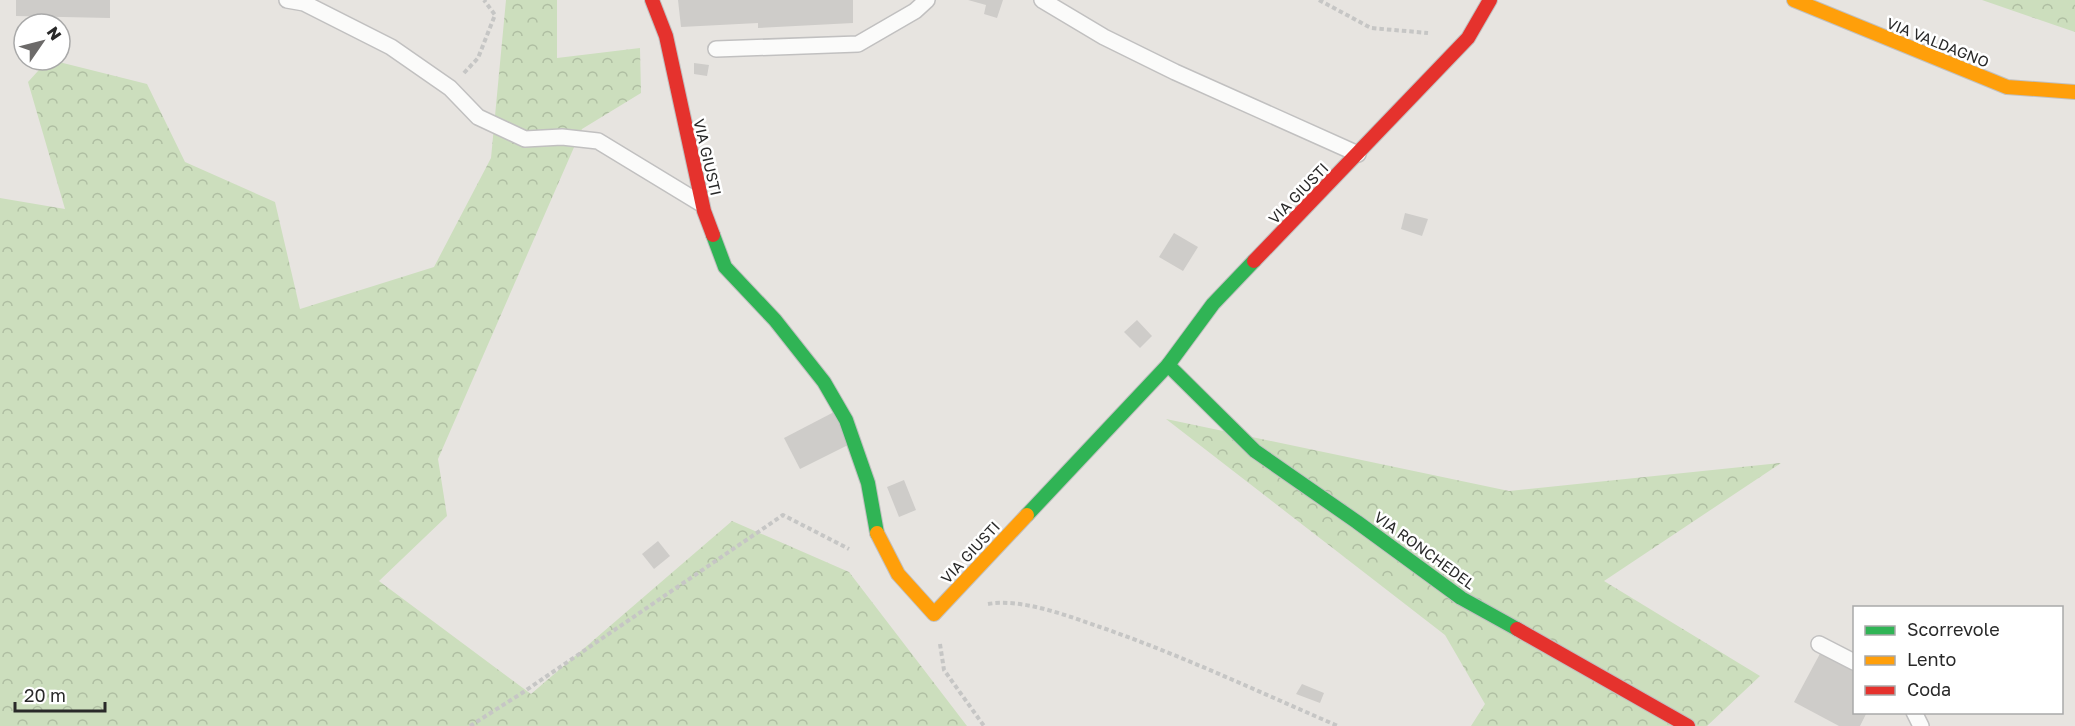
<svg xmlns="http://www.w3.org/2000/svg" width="2075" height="726" viewBox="0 0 2075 726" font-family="'Golos Text',sans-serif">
<defs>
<pattern id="forest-crowns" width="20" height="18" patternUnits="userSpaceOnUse" patternTransform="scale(1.5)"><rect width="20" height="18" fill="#ccdebd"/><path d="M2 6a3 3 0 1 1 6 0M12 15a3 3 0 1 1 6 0" fill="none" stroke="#afbea2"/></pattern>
</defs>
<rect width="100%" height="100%" fill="#e7e4e0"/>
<g fill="url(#forest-crowns)">
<polygon points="506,0 557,0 557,58 640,48 641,93 582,129 438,459 447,516 379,581 531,694 732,521 849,572 967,726 0,726 0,198 65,209 28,82 48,60 51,60 147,84 185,162 275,202 300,309 434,267 491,158"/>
<polygon points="1982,0 2075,0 2075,32"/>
<polygon points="1166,419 1509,491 1781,463 1604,581 1760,676 1707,726 1471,726 1485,704 1445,635"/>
</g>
<g fill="#ceccc9">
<polygon points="16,0 110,0 110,18 16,16"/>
<polygon points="678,0 853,0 853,23 758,28 758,23 681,27"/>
<polygon points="968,0 1003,0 997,18 984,14 986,5"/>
<polygon points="694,63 709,65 707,76 694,74"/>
<polygon points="1405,213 1428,219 1422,236 1401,229"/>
<polygon points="1174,233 1198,247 1183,271 1159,257"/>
<polygon points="1137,320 1152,336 1140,348 1124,332"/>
<polygon points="834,412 850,444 800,469 784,438"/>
<polygon points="904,480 916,510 899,517 887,487"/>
<polygon points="658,541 670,556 654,569 642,554"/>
<polygon points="1822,650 1854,667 1854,712 1867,712 1860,726 1839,726 1794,702"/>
<polygon points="1302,684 1324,693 1320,703 1296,694"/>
</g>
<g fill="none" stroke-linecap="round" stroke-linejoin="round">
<defs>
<g id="lane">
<polyline points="287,0 304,3 391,47 450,88 478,117 525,139 562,137 598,141 700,203"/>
<polyline points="1042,0 1104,37 1175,72 1358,154"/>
<polyline points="716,49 858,44 915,11 927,0"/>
<polyline points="1819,644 1854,662"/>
<polyline points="1914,712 1921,726"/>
</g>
<g id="fast">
<polyline points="713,235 725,267 775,320 824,382 846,420 868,483 877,533"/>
<polyline points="1168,365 1255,451 1357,522 1461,598 1517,629"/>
<polyline points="1027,515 1168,365 1213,304 1254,261"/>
</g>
<g id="slow">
<polyline points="1794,0 2007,87 2075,92"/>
<polyline points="877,533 898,574 934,614 1027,515"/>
</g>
<g id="jam">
<polyline points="652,0 666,36 704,211 713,235"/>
<polyline points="1254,261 1468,38 1490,0"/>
<polyline points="1517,629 1688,726"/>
</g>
</defs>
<use href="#lane" stroke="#c1c0c0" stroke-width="18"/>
<use href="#fast" stroke="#c1c0c0" stroke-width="16"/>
<use href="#slow" stroke="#c1c0c0" stroke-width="16"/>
<use href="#jam" stroke="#c1c0c0" stroke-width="16"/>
<g stroke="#c6c6c5" stroke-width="4" stroke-dasharray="4.5 3" stroke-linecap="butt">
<polyline points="1319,0 1371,28 1428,33"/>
<polyline points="464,73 478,58 495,15 484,0"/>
<path d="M 988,604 C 1022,598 1068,616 1100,627 C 1181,655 1259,692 1338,726"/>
<polyline points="940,644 944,670 984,726"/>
<polyline points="470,726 522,693 783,515 849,549"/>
</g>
<use href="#lane" stroke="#fbfbfa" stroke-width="15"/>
<use href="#fast" stroke="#30b455" stroke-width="14"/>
<use href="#slow" stroke="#ff9f0a" stroke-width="14"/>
<use href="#jam" stroke="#e5322d" stroke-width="14"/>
</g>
<g text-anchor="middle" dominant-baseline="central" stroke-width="5" stroke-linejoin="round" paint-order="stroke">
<g font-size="15" fill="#292929" stroke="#fff">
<text transform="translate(1938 42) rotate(22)">VIA VALDAGNO</text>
<text transform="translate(708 157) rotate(77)">VIA GIUSTI</text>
<text transform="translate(1298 193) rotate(-46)">VIA GIUSTI</text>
<text transform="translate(1425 550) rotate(36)">VIA RONCHEDEL</text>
<text transform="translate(970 552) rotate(-47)">VIA GIUSTI</text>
</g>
</g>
<rect x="1853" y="606" width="210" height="108" fill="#ffffff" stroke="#a9a9a9" stroke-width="1.5"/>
<rect x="1865" y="626" width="30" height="9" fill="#30b455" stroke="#a9a9a9" stroke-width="1.5"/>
<text x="1907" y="636" font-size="18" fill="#292929">Scorrevole</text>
<rect x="1865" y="656" width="30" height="9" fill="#ff9f0a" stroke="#a9a9a9" stroke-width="1.5"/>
<text x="1907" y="666" font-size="18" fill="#292929">Lento</text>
<rect x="1865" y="686" width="30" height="9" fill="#e5322d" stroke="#a9a9a9" stroke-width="1.5"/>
<text x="1907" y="696" font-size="18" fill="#292929">Coda</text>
<g transform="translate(42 42) rotate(55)"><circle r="28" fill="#ffffff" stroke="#a9a9a9" stroke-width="1.5"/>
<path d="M0-4.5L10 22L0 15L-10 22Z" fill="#6c6a69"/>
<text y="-9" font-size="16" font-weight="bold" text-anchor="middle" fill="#292929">N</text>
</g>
<path d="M15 702v9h90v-9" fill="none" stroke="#292929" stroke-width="3"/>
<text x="24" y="702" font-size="18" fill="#292929" stroke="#ffffff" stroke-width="4.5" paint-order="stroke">20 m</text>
</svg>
